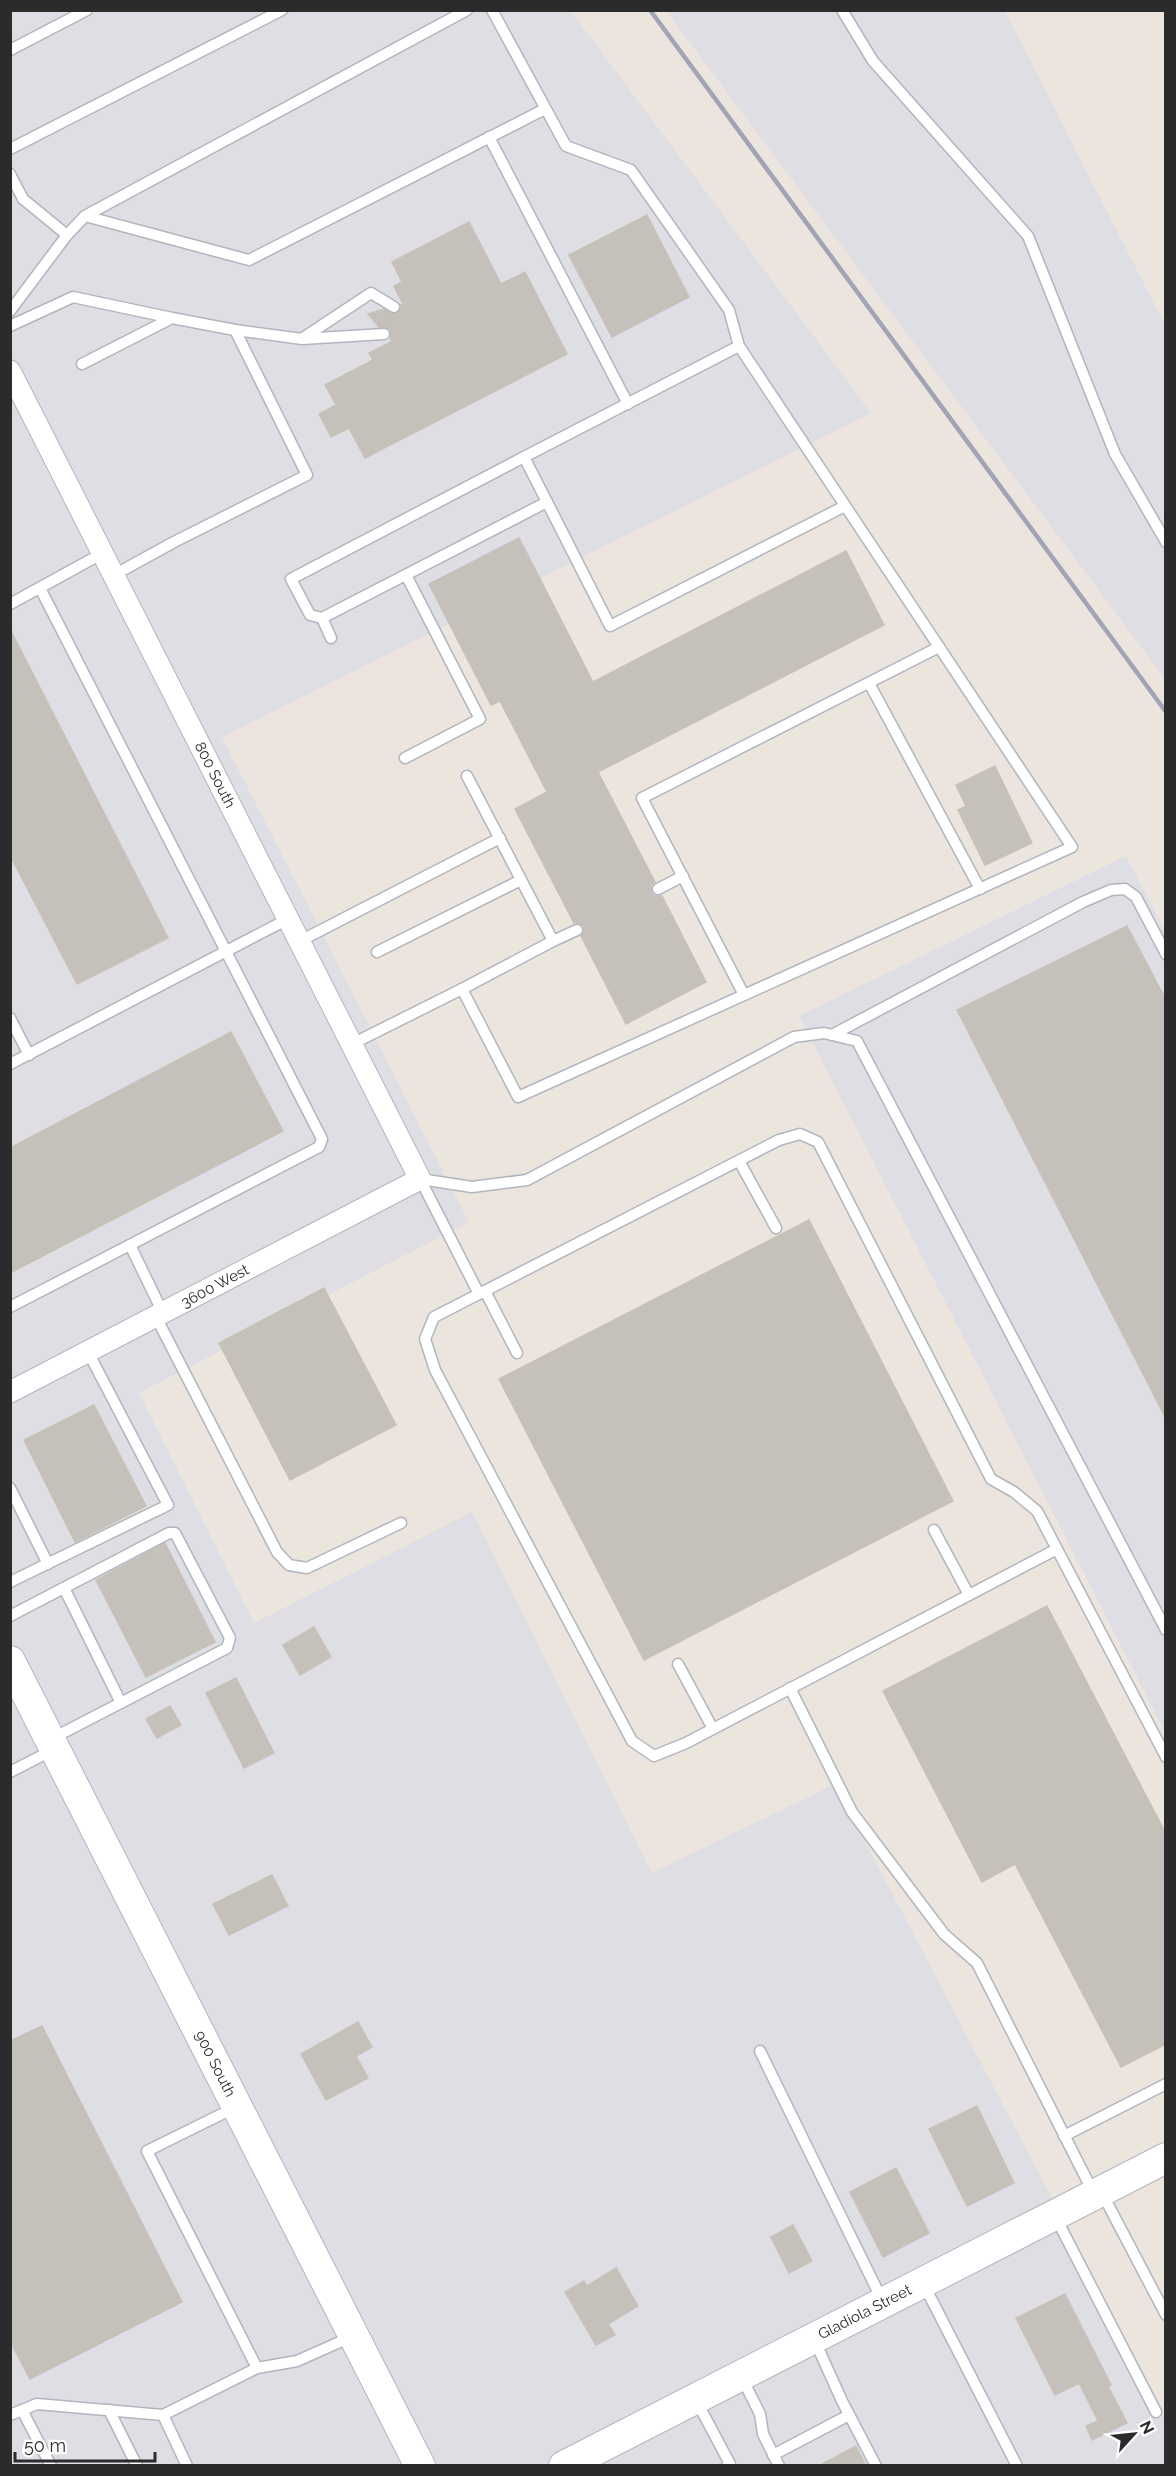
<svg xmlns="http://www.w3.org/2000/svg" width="1176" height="2476" viewBox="0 0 1176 2476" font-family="Raleway,sans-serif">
<rect width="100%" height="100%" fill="#ece5de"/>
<g fill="#e0dee5">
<polygon points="11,11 571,11 871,413 222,737 469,1222 139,1393 254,1623 472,1512 652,1873 835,1784 1165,2414 1165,2465 11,2466"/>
<polygon points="666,11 1005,11 1165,325 1165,679"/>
<polygon points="1126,856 1165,931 1165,1732 799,1016"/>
</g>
<g fill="#c5c0b9" stroke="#c8c1b7" stroke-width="1.5">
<polygon points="647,215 689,297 612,337 569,255"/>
<polygon points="469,222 501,284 525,272 567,354 365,458 349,428 331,437 319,414 336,405 325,385 373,360 369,353 391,342 390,329 379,327 368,314 384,309 394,314 401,310 401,305 403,304 394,286 402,282 392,262"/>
<polygon points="519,538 593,682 846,551 884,625 598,772 655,882 651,885 651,892 654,896 662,896 706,982 626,1024 581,936 584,931 584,926 578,923 574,923 515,809 547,792 500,701 491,705 429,584"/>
<polygon points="10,629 168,938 77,984 10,855"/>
<polygon points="995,766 1032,843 985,865 958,810 966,806 956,785"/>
<polygon points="1127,926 1166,1000 1166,1419 957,1010"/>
<polygon points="231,1032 283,1131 10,1273 10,1148"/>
<polygon points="809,1220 953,1501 644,1660 499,1379"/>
<polygon points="324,1288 396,1425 290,1480 219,1343"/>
<polygon points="94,1405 146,1506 75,1542 24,1440"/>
<polygon points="165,1543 215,1642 146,1677 96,1580"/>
<polygon points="1047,1606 1166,1834 1166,2044 1121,2067 1015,1864 982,1882 883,1691"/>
<polygon points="314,1627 331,1657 300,1675 283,1645"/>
<polygon points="236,1678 274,1753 244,1768 206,1693"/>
<polygon points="170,1706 181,1725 157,1738 146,1719"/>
<polygon points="272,1875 288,1906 229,1935 213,1904"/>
<polygon points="358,2022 372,2047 356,2056 368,2078 326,2100 301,2054"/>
<polygon points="42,2026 182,2302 30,2379 10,2341 10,2041"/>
<polygon points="977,2106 1014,2183 967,2206 929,2129"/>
<polygon points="896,2168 929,2233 883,2257 850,2192"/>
<polygon points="793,2225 812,2261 789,2273 771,2237"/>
<polygon points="616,2268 638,2306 608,2324 615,2335 596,2345 565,2292 584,2281 587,2286"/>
<polygon points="1065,2294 1111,2385 1108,2386 1127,2423 1092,2440 1086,2426 1098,2421 1079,2383 1055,2395 1016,2318"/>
<polygon points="856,2446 866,2466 819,2466"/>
</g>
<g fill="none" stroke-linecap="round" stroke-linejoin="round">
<defs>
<g id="lane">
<polyline points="492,10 566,146 631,170 729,310 739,346"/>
<polyline points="842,10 873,61 1028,236 1115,454 1166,542"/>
<polyline points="10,50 87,10"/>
<polyline points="489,137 628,404"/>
<polyline points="10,149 282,10"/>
<polyline points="10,174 23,199 67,235"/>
<polyline points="85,216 249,260 545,109"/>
<polyline points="10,311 67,235 85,216 467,10"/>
<polyline points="10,326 73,297 172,318"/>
<polyline points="235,330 302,339 384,334"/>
<polyline points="303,338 371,293 394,307"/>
<polyline points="82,364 172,318 235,330 307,475 174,542 114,575"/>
<polyline points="547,502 610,626 845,506"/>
<polyline points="10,604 103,553"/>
<polyline points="322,618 331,638"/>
<polyline points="869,683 980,889"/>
<polyline points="405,758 480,719 406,575"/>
<polyline points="658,889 683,876"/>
<polyline points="300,941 500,838"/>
<polyline points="553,941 577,930"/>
<polyline points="377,952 521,880"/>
<polyline points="462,989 553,941 467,776"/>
<polyline points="744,995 642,798 939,647"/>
<polyline points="10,1018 29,1055"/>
<polyline points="832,1035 1083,902 1111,890 1125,889 1136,897 1166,954"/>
<polyline points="352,1044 462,989 518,1097 1072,847 739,346 524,457 547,502 322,618 310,615 291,579 524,457"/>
<polyline points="10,1064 288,919"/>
<polyline points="739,1161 776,1228"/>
<polyline points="420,1179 472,1187 527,1180 794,1037 824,1033 857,1041 1166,1630"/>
<polyline points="420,1179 479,1294"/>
<polyline points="130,1245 163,1313"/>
<polyline points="485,1291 517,1353"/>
<polyline points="10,1307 319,1147 322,1139 40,588"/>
<polyline points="156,1317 277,1552 289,1565 307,1568 401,1523"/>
<polyline points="10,1488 48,1564"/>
<polyline points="934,1530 969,1595"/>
<polyline points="1057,1549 686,1743 654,1756 632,1741 435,1370 425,1339 434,1317 779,1140 800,1134 818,1142 991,1479 1014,1492 1037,1511 1166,1757"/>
<polyline points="10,1582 168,1505 88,1352"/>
<polyline points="64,1588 121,1703"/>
<polyline points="10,1616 169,1533 175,1533 230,1638 227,1648 51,1739"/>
<polyline points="678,1664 713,1729"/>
<polyline points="790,1688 852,1812 944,1934 977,1963 1094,2194"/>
<polyline points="10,1772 53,1750"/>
<polyline points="760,2051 883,2302"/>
<polyline points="236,2107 147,2151 257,2368 297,2361 351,2337"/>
<polyline points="1064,2136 1166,2084"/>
<polyline points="1102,2193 1166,2315"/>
<polyline points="1056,2218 1156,2412"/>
<polyline points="924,2285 1017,2466"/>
<polyline points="814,2339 842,2401 876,2466"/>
<polyline points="742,2378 760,2414 763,2434 779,2466"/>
<polyline points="696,2400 730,2464 727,2466"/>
<polyline points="22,2410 51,2466"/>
<polyline points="109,2410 137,2466"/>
<polyline points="10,2415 37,2404 163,2415 257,2368"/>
<polyline points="163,2415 187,2466"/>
<polyline points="773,2455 849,2415"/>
</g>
<g id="street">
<path id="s1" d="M 10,371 L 420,1179 L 10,1392"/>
</g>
<g id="secondary">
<path id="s2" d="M 10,1661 L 420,2466"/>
<path id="s3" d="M 564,2466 L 1166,2158"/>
</g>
</defs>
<use href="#lane" stroke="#b1b5be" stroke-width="13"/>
<use href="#street" stroke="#b1b5be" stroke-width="23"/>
<use href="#secondary" stroke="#b1b5be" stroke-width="32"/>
<use href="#lane" stroke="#fff" stroke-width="10"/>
<use href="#street" stroke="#fff" stroke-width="21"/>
<use href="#secondary" stroke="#fff" stroke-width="30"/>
<polyline stroke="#a0a4b5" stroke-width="4.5" points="650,10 1166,712"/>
</g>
<g text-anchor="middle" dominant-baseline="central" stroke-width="4.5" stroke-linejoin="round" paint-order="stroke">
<g font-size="15" fill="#2b2b2b" stroke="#fff">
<text stroke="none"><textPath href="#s1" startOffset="453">800 South</textPath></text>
<text transform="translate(215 1286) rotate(-28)">3600 West</text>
<text stroke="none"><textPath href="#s2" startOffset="452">900 South</textPath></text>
<text stroke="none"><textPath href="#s3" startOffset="338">Gladiola Street</textPath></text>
</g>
</g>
<rect width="1176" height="2476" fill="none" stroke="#2b2b2b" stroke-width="24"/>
<g transform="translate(1134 2434) rotate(63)" stroke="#ffffff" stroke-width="4.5" paint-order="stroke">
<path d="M0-4.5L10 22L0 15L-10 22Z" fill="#2b2b2b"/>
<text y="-9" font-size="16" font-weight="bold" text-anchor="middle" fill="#2b2b2b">N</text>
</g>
<path d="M15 2452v9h140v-9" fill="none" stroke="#2b2b2b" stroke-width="3"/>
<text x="24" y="2452" font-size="18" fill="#2b2b2b" stroke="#ffffff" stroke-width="4.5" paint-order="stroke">50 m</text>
</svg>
